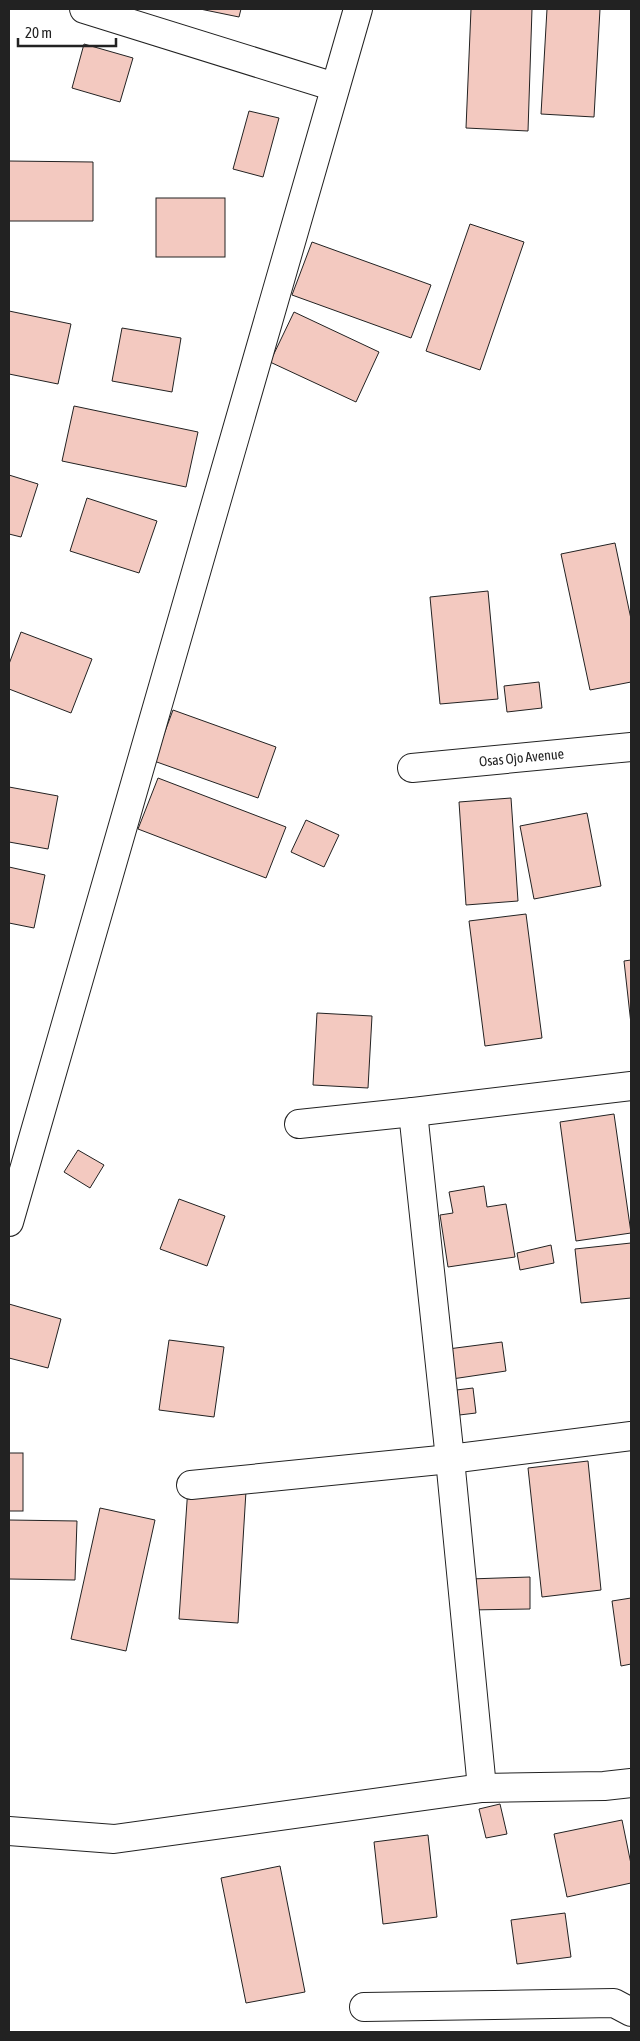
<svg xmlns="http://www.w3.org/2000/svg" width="640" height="2041" viewBox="0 0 640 2041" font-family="'Asap Condensed',sans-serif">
<rect width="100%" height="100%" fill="#fff"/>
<g fill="#f3c9c0" stroke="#222">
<polygon points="200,9 241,9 239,17"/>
<polygon points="471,9 532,9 528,131 466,128"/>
<polygon points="547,9 600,9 594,117 541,114"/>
<polygon points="84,44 133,58 120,102 72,88"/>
<polygon points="249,111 279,118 263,177 233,169"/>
<polygon points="9,161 93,162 93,221 9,221"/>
<rect x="156" y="198" width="69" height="59"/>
<polygon points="470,224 524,242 480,370 426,351"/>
<polygon points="312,242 431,285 411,338 292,295"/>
<polygon points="9,311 71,324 58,384 9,374"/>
<polygon points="294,312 379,352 356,402 270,362"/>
<polygon points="122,328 181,338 172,392 112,381"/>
<polygon points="74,406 198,432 186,487 62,461"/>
<polygon points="9,475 38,484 21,537 9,534"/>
<polygon points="87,498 157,521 139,573 70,551"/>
<polygon points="615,543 631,619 631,682 590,690 561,554"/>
<polygon points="488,591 498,699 440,704 430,597"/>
<polygon points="21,632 92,659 71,713 9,689 9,664"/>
<polygon points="539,682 542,708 507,712 504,686"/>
<polygon points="173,710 276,747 258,798 154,761"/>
<polygon points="158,778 286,827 266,878 138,829"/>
<polygon points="9,787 58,796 48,849 9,842"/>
<polygon points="511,798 518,901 466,905 459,802"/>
<polygon points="587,813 601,886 534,899 520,826"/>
<polygon points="306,820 339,835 324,867 291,852"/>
<polygon points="9,867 45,875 34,928 9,923"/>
<polygon points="526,914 542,1038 485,1046 469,921"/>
<polygon points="631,960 631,1024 624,961"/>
<polygon points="317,1013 372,1016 368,1088 313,1085"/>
<polygon points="614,1114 631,1233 576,1241 560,1122"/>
<polygon points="78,1150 104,1165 90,1188 64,1172"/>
<polygon points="484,1186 487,1207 506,1204 515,1257 448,1267 440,1215 453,1213 449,1192"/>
<polygon points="179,1199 225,1216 207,1266 160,1249"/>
<polygon points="631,1243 631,1298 581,1303 575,1249"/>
<polygon points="551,1245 554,1263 520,1270 517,1253"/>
<polygon points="9,1304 61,1319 48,1368 9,1358"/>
<polygon points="169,1340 224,1347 214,1417 159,1410"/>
<polygon points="502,1342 506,1371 452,1379 448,1349"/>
<polygon points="473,1388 476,1413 451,1416 448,1391"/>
<rect x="9" y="1453" width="14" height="58"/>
<polygon points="588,1461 601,1590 542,1597 528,1468"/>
<polygon points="188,1487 246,1491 238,1623 179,1619"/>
<polygon points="100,1508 155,1520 126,1651 71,1639"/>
<polygon points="9,1520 77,1521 75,1580 9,1579"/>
<polygon points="530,1577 530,1609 469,1610 469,1579"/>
<polygon points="631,1598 631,1664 621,1666 612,1601"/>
<polygon points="500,1804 507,1834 486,1838 479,1809"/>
<polygon points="622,1820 631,1864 631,1883 567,1897 554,1834"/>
<polygon points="428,1835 437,1917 383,1924 374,1842"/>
<polygon points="280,1866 305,1992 246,2003 221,1878"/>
<polygon points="565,1913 571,1957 517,1964 511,1920"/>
</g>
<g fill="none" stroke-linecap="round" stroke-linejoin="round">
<defs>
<g id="minor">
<polyline points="84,9 335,87"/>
<path id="s1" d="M 412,768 L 631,747"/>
<polyline points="413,1112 450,1459 482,1788"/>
<polyline points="299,1124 413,1112 631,1086"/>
<polyline points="9,1222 358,9"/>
<polyline points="191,1485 450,1459 631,1436"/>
<polyline points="9,1831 114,1839 482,1788 604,1786 631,1783"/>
<polyline points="364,2007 614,2003 631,2012"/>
</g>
</defs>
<use href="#minor" stroke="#222" stroke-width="30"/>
<use href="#minor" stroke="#fff" stroke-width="28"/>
</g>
<g text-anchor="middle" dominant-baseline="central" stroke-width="4" stroke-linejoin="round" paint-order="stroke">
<g font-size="14" fill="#222" stroke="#fff">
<text stroke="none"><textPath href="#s1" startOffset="110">Osas Ojo Avenue</textPath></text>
</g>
</g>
<rect width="640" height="2041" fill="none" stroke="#222222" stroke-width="20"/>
<path d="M18 38v8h98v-8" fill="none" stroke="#222222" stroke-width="2.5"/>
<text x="25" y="38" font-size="15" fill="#222222" stroke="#ffffff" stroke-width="4" paint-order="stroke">20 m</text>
</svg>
